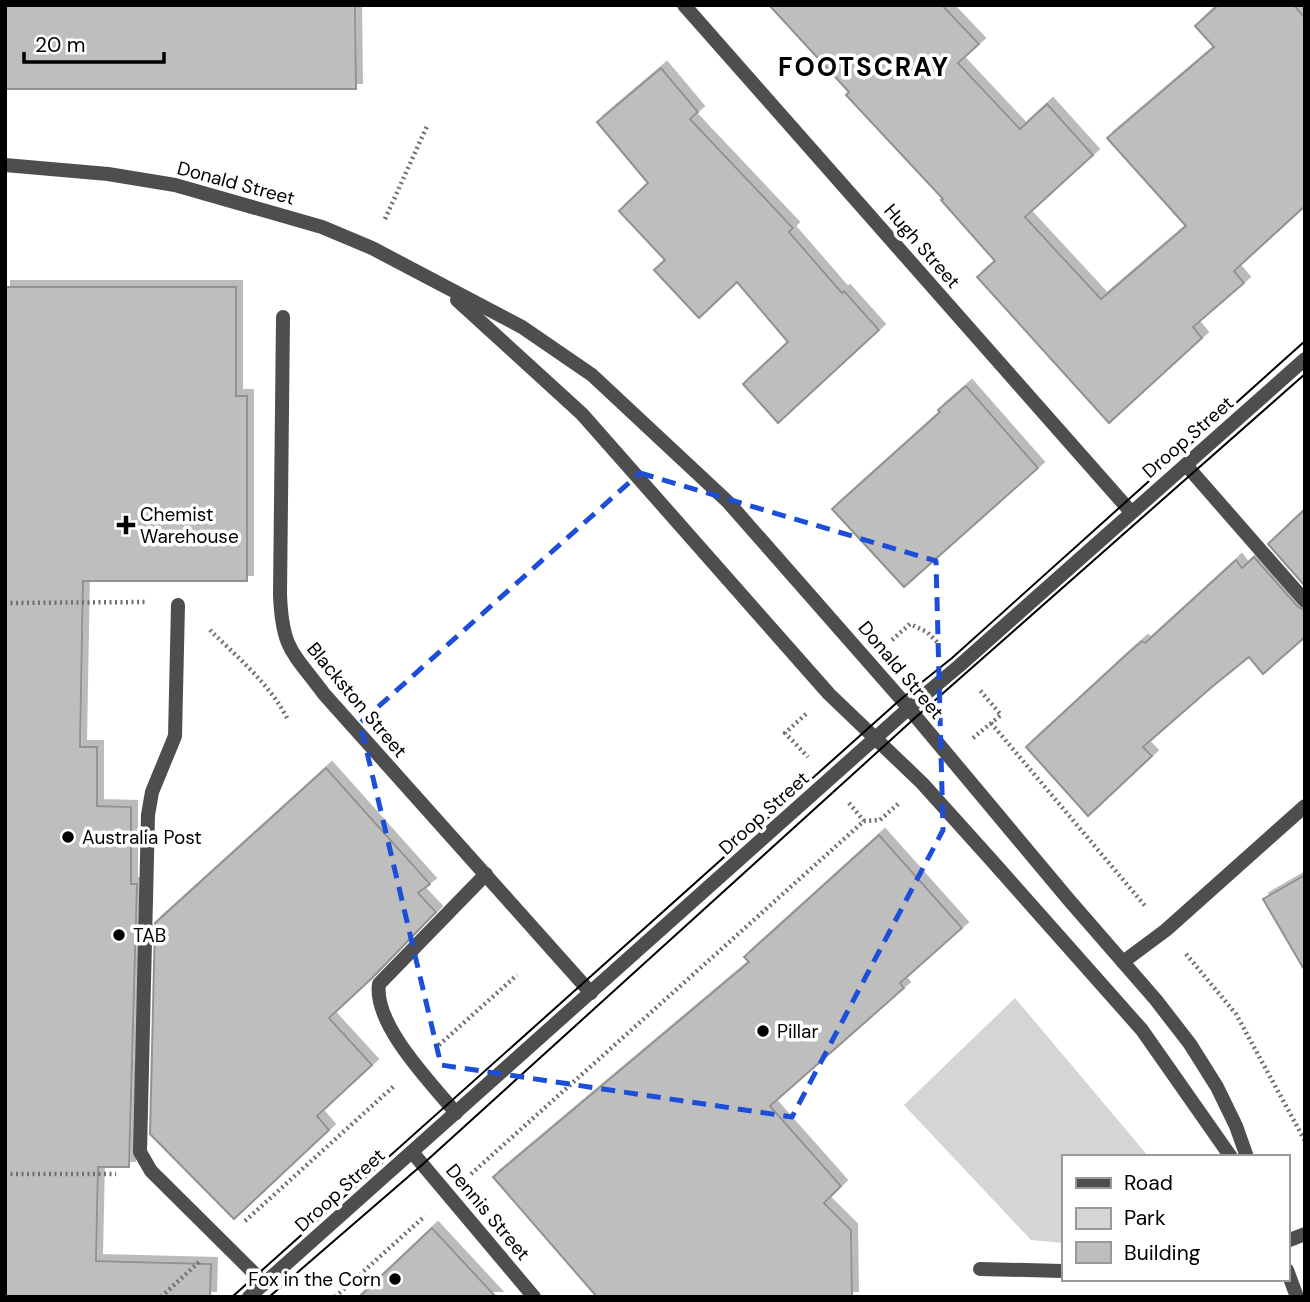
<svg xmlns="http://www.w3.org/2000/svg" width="1310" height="1302" viewBox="0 0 1310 1302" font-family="'DM Sans',sans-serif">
<defs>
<filter id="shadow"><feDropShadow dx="6" dy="-6" stdDeviation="0" flood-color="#0004"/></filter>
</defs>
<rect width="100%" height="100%" fill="#fff"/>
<polygon fill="#d5d5d5" points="1015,998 1149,1157 1063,1157 1063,1243 1031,1240 904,1105"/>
<g fill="#bebebe" stroke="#929292" stroke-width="2" filter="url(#shadow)">
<polygon points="5,5 355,5 356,89 5,89"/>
<polygon points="769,5 942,5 979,44 958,63 1020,129 1047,104 1093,155 1025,217 1101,299 1186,226 1107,138 1214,47 1195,26 1218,5 1294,5 1305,18 1305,206 1234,271 1244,283 1193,327 1202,338 1109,423 977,277 995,261 941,200 943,199 846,95 849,92"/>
<polygon points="661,68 698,112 690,119 793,228 789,232 842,293 844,291 879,330 778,423 743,384 788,342 737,282 699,318 654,270 665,260 619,211 648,183 597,122"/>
<polygon points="5,287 236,287 236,396 247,396 247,581 83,581 80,747 97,747 97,806 131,807 131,884 137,884 129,1167 98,1167 96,1261 211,1264 210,1297 5,1297"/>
<polygon points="966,386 1038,468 904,587 832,509 940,412 938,410"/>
<polygon points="1305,509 1305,586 1268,544"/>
<polygon points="1254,557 1298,607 1305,610 1305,637 1263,674 1249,657 1213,686 1143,747 1152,756 1088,816 1026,747 1127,654 1142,641 1145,643 1236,560 1242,568"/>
<polygon points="326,768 430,884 418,893 436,912 371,979 329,1018 372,1065 317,1116 329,1130 234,1219 150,1134 155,923"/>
<polygon points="879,835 962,928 900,983 904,988 770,1106 841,1186 824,1203 851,1230 852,1297 597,1297 493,1177 749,962 744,957"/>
<polygon points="1305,875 1305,971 1263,899"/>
<polygon points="432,1228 496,1297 359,1297 396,1262"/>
</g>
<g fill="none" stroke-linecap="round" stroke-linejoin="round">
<g stroke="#707070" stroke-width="4.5" stroke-dasharray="2 3.5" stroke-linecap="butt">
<polyline points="385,219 428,124"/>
<polyline points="5,603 148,602"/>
<path d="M 210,630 C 237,657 271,685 288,720"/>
<polyline points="892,640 910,624 927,632 938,643"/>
<polyline points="806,714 785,733 808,757"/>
<polyline points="991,723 1146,907"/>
<polyline points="973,738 1001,715 979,689"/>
<polyline points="849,803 864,821"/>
<polyline points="1186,954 1236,1014 1305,1141"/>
<polyline points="439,1045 517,975"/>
<polyline points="5,1174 116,1174"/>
<polyline points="471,1174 864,821 880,820 898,804"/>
<polyline points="245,1221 394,1086"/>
<polyline points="161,1297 199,1262"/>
<polyline points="335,1297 425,1216"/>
</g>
<g stroke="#4e4e4e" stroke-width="14">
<polyline points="1186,465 1305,601"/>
<polyline points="178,605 175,736 152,792 148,815 140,1152 151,1171 264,1283"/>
<polyline points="1123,962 1166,930 1305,806"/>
<path d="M 456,1113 C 431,1083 373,1024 379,984 L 486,874"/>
</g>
<g stroke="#4e4e4e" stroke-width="14">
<polyline points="684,5 1131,512"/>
<path d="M 283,317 L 280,594 C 282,650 293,652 324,694 L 591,993"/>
<polyline points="412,1152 534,1297"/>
<polyline points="1287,1241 1305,1234"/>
<polyline points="980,1269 1063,1271"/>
</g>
<g stroke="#4e4e4e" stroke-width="14">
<polyline points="5,165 108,174 175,185 322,227 372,248 522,327 592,375 728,502 901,699 1069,900 1156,1000 1190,1044 1217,1087 1236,1126 1247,1157"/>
<polyline points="457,300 582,414 829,694 922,783 994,863 1142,1030 1231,1157"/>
<polyline points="1287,1270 1297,1297"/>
<polyline points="249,1297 909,708 959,666 1305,359"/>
</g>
<g stroke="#000" stroke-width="2">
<polyline points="232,1297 901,699 952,658 1305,341"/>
<polyline points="269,1297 423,1164 916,717 1305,374"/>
</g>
</g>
<path fill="none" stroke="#1d4ed8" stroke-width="5" stroke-dasharray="14 9" stroke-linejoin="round" d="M 640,473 L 936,561 L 943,830 L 792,1117 L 441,1065 L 360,723 Z"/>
<g fill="#000" stroke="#fff" stroke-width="2.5">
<path d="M122.5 514.5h7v7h7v7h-7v7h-7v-7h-7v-7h7z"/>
<circle cx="68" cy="837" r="7"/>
<circle cx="119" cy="935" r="7"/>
<circle cx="763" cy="1031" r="7"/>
<circle cx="395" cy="1279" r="7"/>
</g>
<g text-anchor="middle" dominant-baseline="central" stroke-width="7" stroke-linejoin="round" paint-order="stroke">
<g font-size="19" fill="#000" stroke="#fff">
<text transform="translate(236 183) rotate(15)">Donald Street</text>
<text transform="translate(922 246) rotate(49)">Hugh Street</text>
<text transform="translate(1188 437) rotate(-41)">Droop Street</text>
<text transform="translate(901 670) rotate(50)">Donald Street</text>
<text transform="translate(357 700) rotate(50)">Blackston Street</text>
<text transform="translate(764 813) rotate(-42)">Droop Street</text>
<text transform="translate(340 1190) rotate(-42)">Droop Street</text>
<text transform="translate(488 1212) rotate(50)">Dennis Street</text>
</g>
<g font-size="19" fill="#000" stroke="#fff" text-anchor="start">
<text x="140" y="514">Chemist<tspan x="140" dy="22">Warehouse</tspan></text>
<text x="82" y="837">Australia Post</text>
<text x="133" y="935">TAB</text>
<text x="777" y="1031">Pillar</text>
<text x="381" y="1279" text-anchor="end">Fox in the Corn</text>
</g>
<g font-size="26" font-weight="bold" letter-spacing="2" fill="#000" stroke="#fff">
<text x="864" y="67">FOOTSCRAY</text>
</g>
</g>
<rect width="1310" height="1302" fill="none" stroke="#000000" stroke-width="14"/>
<rect x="1062" y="1155" width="228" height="126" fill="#ffffff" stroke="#999999" stroke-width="2"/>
<rect x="1076" y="1178" width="35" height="10" fill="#4e4e4e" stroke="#999999" stroke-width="2"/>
<text x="1124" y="1190" font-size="21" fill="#000000">Road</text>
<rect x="1076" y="1208" width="35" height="21" fill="#d5d5d5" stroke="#999999" stroke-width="2"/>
<text x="1124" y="1225" font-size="21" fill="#000000">Park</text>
<rect x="1076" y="1242" width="35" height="21" fill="#bebebe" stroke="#999999" stroke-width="2"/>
<text x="1124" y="1260" font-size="21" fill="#000000">Building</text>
<path d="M24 52v10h140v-10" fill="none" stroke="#000000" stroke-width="3.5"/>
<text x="35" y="52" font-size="21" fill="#000000" stroke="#ffffff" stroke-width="5" paint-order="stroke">20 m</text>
</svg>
